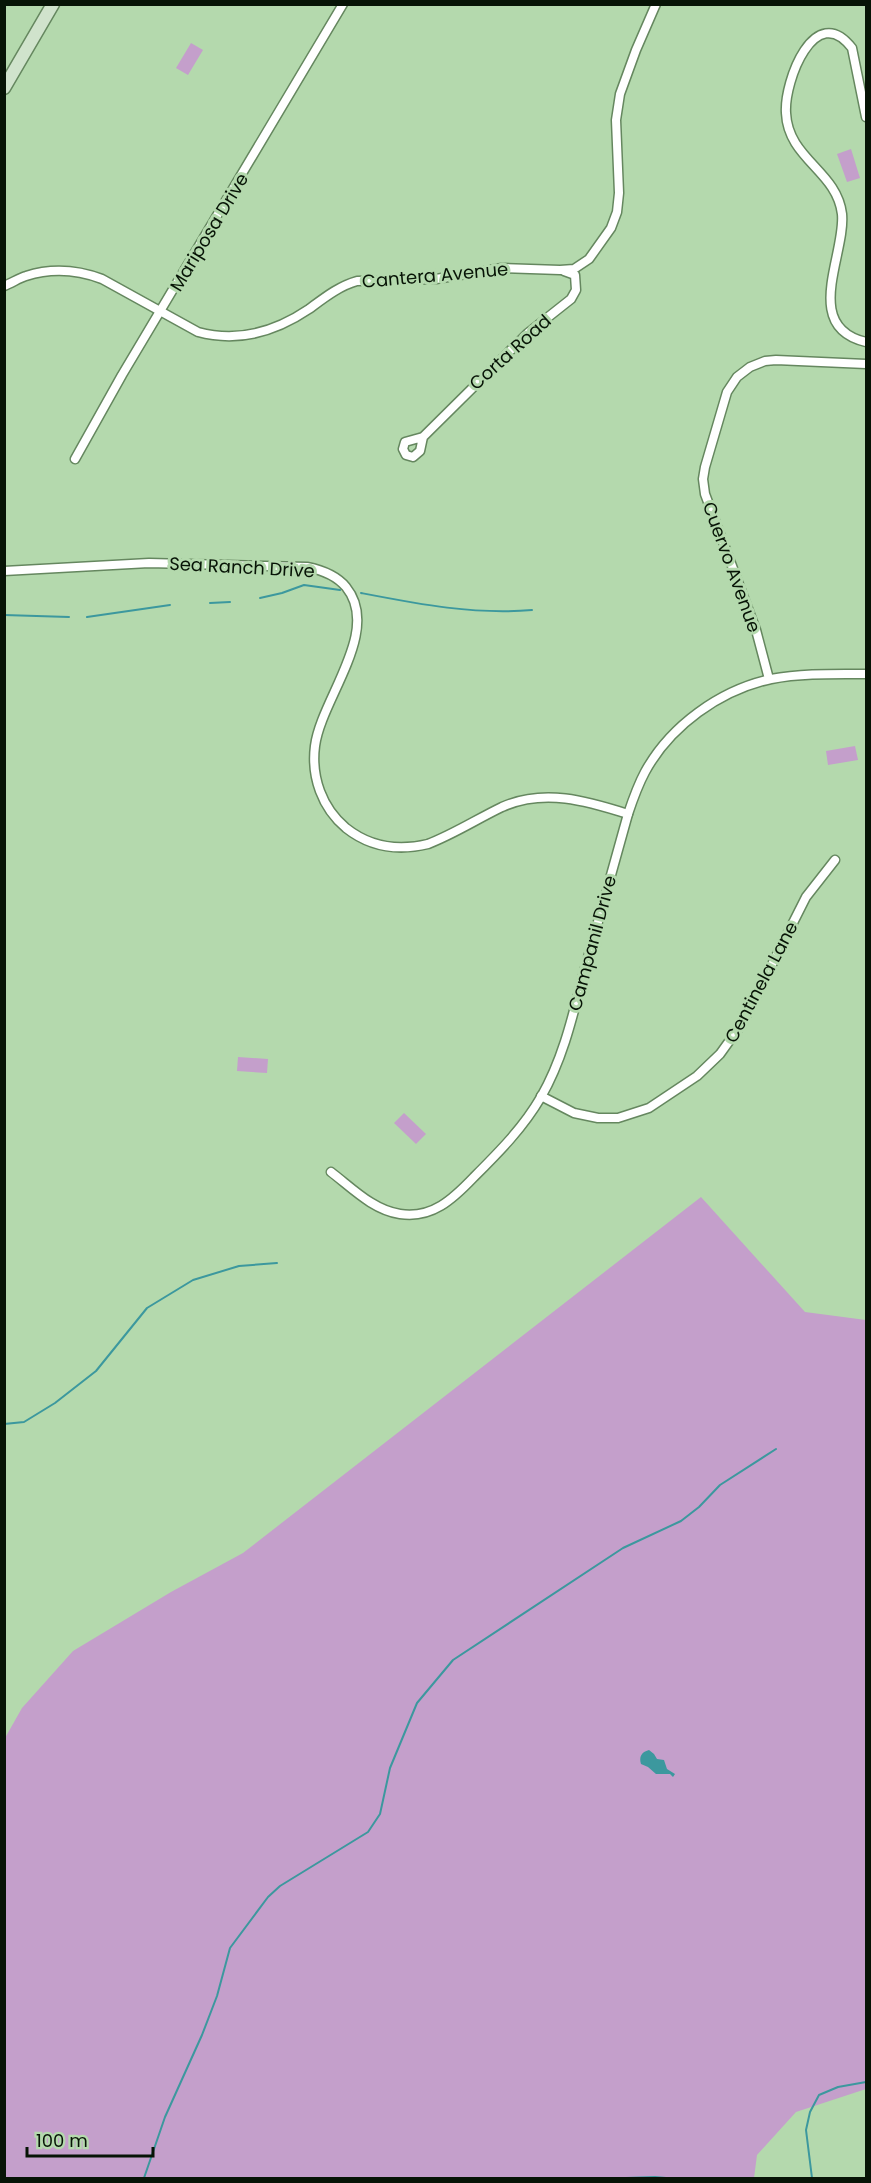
<svg xmlns="http://www.w3.org/2000/svg" width="871" height="2183" viewBox="0 0 871 2183" font-family="Poppins,sans-serif">
<rect width="100%" height="100%" fill="#b4d9ad"/>
<g fill="#c49fcb">
<polygon points="191,43 203,50 188,75 176,68"/>
<polygon points="851,149 860,178 847,182 837,154"/>
<polygon points="855,746 858,760 828,765 826,751"/>
<polygon points="238,1057 268,1059 267,1073 237,1071"/>
<polygon points="404,1113 426,1134 416,1144 394,1123"/>
<polygon points="701,1197 805,1312 866,1320 866,2089 796,2112 757,2155 754,2178 5,2178 5,1738 22,1708 73,1651 171,1592 243,1553"/>
</g>
<path fill="#3c989e" d="M 649,1750 L 654,1754 L 657,1759 L 664,1760 L 667,1769 L 675,1774 L 673,1777 L 670,1774 L 656,1774 L 648,1767 L 641,1764 C 639,1757 641,1752 649,1750 Z"/>
<g fill="none" stroke-linecap="round" stroke-linejoin="round">
<g stroke="#3c989e" stroke-width="2">
<path d="M 361,593 C 418,604 474,615 532,610"/>
<polyline points="260,598 282,593 304,585 340,590"/>
<polyline points="210,603 230,602"/>
<polyline points="4,615 69,617"/>
<polyline points="87,617 170,605"/>
<polyline points="4,1424 24,1422 55,1403 96,1371 147,1308 193,1280 239,1266 277,1263"/>
<polyline points="144,2178 165,2117 202,2035 217,1996 230,1948 268,1897 280,1886 368,1832 380,1814 390,1768 417,1703 453,1660 623,1548 681,1521 699,1507 720,1485 776,1449"/>
<polyline points="626,2178 655,2177 666,2178"/>
<polyline points="812,2178 806,2130 810,2112 819,2095 838,2087 866,2082"/>
</g>
<defs>
<g id="street">
<path d="M 866,117 L 852,48 C 815,0 784,81 786,113 C 788,159 837,171 842,214 C 846,254 801,327 866,342"/>
<path d="M 4,286 C 12,283 19,278 26,276 C 51,268 78,270 102,279 L 198,332 C 239,343 275,332 309,309 C 324,298 339,286 357,281 L 436,279 L 502,268 L 560,270 L 574,269 L 589,259 L 611,228 L 617,212 L 619,193 L 616,120 L 620,94 L 636,50 L 656,4"/>
<polyline points="423,437 420,451 413,457 406,455 403,449 405,442 423,437 528,333 571,299 576,290 575,275 564,271"/>
<polyline points="75,459 122,375 343,4"/>
<path d="M 4,571 L 149,563 L 307,567 C 322,570 336,575 346,587 C 382,631 321,699 315,746 C 311,777 322,808 346,828 C 370,847 399,851 428,844 C 454,834 477,819 502,807 C 544,788 587,801 628,814"/>
<polyline points="769,679 756,630 705,494 703,479 705,467 727,392 737,377 750,367 765,361 776,360 866,364"/>
<polyline points="541,1096 574,1113 598,1118 618,1118 649,1108 697,1076 720,1054 743,1022 806,897 835,860"/>
<path d="M 331,1172 C 352,1188 373,1210 400,1214 C 432,1219 453,1199 474,1177 C 499,1152 523,1128 541,1097 C 563,1059 573,1015 584,972 C 599,919 613,867 628,814 C 633,799 638,785 645,772 C 670,726 720,690 771,679 C 802,673 834,674 866,674"/>
</g>
<polyline id="secondary" points="4,88 53,4"/>
</defs>
<use href="#street" stroke="#65875f" stroke-width="11"/>
<use href="#secondary" stroke="#65875f" stroke-width="15"/>
<use href="#street" stroke="#fff" stroke-width="8"/>
<use href="#secondary" stroke="#d0e3cc" stroke-width="12"/>
</g>
<g text-anchor="middle" dominant-baseline="central" stroke-width="6" stroke-linejoin="round" paint-order="stroke">
<g font-size="18" fill="#071406" stroke="#b4d9ad">
<text transform="translate(209 232) rotate(-59)">Mariposa Drive</text>
<text transform="translate(435 275) rotate(-5)">Cantera Avenue</text>
<text transform="translate(510 352) rotate(-42)">Corta Road</text>
<text transform="translate(242 567) rotate(3)">Sea Ranch Drive</text>
<text transform="translate(732 567) rotate(70)">Cuervo Avenue</text>
<text transform="translate(592 943) rotate(-75)">Campanil Drive</text>
<text transform="translate(761 982) rotate(-62)">Centinela Lane</text>
</g>
</g>
<rect width="871" height="2183" fill="none" stroke="#071406" stroke-width="12"/>
<path d="M27 2147v9h126v-9" fill="none" stroke="#071406" stroke-width="3"/>
<text x="36" y="2147" font-size="18" fill="#071406" stroke="#b4d9ad" stroke-width="4.5" paint-order="stroke">100 m</text>
</svg>
